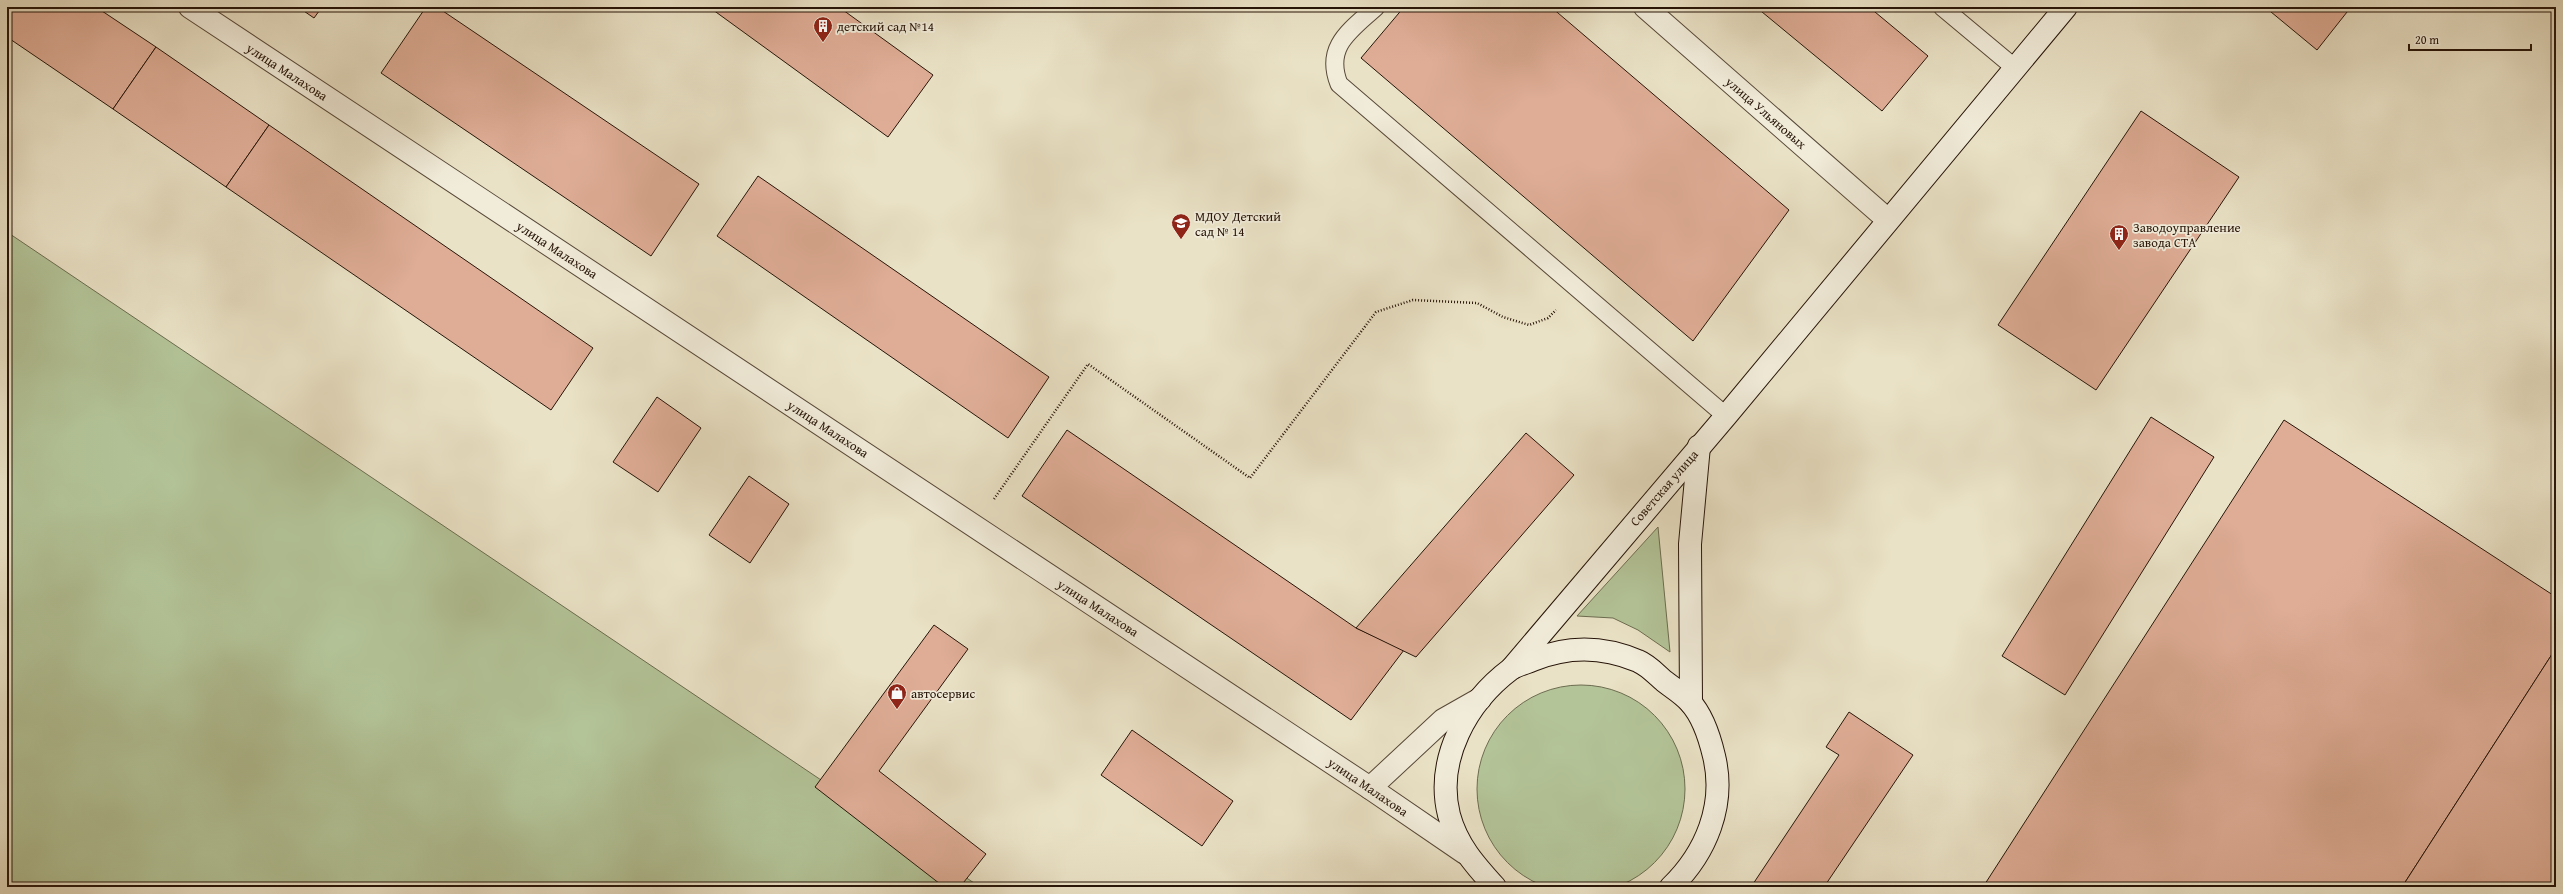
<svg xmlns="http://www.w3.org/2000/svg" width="2563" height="894" viewBox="0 0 2563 894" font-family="'Gentium Book Plus',serif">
<rect width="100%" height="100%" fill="#eae2c6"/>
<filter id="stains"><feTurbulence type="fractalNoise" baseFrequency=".005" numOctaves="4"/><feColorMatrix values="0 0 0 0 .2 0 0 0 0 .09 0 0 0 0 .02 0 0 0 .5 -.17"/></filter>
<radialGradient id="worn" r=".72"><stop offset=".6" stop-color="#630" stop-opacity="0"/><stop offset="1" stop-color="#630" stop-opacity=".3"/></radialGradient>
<g fill="#b3c498" stroke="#6c6c50">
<polygon points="7,232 980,887 7,887"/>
<polygon points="1658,527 1670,652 1638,630 1613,618 1577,616"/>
<circle cx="1581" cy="789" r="104"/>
</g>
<g fill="#dfad96" stroke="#261408">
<polygon points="7,7 96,7 156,47 113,109 7,37"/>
<polygon points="298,7 322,7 314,18"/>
<polygon points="426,7 437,7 699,184 651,256 381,73"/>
<polygon points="709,7 845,7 843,10 933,75 888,137"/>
<polygon points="1404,7 1551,7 1789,210 1693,341 1361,58"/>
<polygon points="1756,7 1869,7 1928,56 1882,111"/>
<polygon points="2265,7 2351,7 2317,50"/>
<polygon points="156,47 269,125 226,187 113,109"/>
<polygon points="2141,111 2239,177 2096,390 1998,325"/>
<polygon points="269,125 593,348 551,410 226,187"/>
<polygon points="758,176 1049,377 1008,438 717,236"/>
<polygon points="657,397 701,428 658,492 613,462"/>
<polygon points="2151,417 2214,457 2065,695 2002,656"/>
<polygon points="2284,420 2556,597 2556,648 2402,887 1983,887"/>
<polygon points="1067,430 1356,628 1404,650 1351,720 1022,496"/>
<polygon points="1526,433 1574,475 1416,657 1356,628"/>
<polygon points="749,476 789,504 750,563 709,535"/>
<polygon points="934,625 968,649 879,771 986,854 960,887 944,887 815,787"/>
<polygon points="2556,648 2556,887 2402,887"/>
<polygon points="1849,712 1913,755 1824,887 1751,887 1839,755 1826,747"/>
<polygon points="1132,730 1233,801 1202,846 1101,775"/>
</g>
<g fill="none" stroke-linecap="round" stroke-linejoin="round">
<defs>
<g id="service">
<path d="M 1376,7 C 1351,30 1324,46 1339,84 L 1726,416"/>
<polyline points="1942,7 2015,68"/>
</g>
<g id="minor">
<polyline points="190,7 1370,788 1465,853"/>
<polyline points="1645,7 1888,220"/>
<polyline points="1370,788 1443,720 1480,699"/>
</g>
<g id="secondary">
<polyline points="1512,668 1726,416 2066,7"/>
<polyline points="1691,703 1690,544 1699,446"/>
<path d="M 1495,887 C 1475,865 1457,845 1449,815 C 1435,759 1467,702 1511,669 C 1517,665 1526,663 1533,660 C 1567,646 1603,646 1638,661 C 1648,665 1657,675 1664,681 C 1673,688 1683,694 1690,702 C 1702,715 1710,739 1714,756 C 1726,805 1706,853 1671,887"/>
</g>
</defs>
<use href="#service" stroke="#574838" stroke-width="19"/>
<use href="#minor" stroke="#574838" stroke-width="24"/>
<use href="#secondary" stroke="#261408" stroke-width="24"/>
<polyline stroke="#261408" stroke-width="2.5" stroke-dasharray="1 2" stroke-linecap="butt" points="994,499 1088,364 1250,478 1376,312 1413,300 1477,303 1503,317 1529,325 1548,318 1556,310"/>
<use href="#service" stroke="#f1ecda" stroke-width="17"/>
<use href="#minor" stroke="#f1ecda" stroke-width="22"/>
<use href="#secondary" stroke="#f1ecda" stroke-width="22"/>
</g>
<defs>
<symbol id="building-pin" viewBox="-11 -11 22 30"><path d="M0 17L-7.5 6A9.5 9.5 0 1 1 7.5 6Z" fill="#8f2418" stroke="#f1ecda"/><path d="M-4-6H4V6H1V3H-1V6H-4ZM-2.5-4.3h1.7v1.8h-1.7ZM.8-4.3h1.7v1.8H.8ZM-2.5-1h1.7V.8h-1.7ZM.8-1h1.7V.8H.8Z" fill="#fff"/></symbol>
<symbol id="school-pin" viewBox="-11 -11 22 30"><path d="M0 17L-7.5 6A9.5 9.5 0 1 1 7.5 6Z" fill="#8f2418" stroke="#f1ecda"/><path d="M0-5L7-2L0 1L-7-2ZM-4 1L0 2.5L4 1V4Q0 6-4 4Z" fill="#fff"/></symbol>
<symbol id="shop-pin" viewBox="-11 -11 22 30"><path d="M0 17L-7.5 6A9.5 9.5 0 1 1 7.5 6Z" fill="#8f2418" stroke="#f1ecda"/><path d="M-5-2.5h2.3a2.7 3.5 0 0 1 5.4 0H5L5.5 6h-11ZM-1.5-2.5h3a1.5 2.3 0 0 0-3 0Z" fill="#fff"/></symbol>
</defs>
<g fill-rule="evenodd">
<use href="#building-pin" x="812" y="15" width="22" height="30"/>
<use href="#school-pin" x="1170" y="212" width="22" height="30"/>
<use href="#building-pin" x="2108" y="223" width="22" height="30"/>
<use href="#shop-pin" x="886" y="682" width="22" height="30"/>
</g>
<g text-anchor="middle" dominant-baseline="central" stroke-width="3.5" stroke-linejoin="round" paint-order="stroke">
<g font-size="13" fill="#261408" stroke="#f1ecda" text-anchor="start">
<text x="837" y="26">детский сад №14</text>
<text x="1195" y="216">МДОУ Детский<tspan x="1195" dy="15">сад № 14</tspan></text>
<text x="2133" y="227">Заводоуправление<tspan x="2133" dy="15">завода СТА</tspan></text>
<text x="911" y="693">автосервис</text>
</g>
<g font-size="13" fill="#261408" stroke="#f1ecda">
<text transform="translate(287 72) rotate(33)">улица Малахова</text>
<text transform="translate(1766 113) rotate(41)">улица Ульяновых</text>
<text transform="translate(557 250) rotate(33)">улица Малахова</text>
<text transform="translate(828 429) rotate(33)">улица Малахова</text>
<text transform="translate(1664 488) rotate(-49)">Советская улица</text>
<text transform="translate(1098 608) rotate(33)">улица Малахова</text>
<text transform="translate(1368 787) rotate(34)">улица Малахова</text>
</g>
</g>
<rect width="2563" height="894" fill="none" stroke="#eae2c6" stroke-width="24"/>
<rect x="8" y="8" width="2547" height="878" fill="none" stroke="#261408" stroke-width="2"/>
<rect x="12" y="12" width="2539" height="870" fill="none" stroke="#261408"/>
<path d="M2409 44v6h122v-6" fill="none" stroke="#261408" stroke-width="2"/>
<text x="2415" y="44" font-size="12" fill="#261408" stroke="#f1ecda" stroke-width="3" paint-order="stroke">20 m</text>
<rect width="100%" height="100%" filter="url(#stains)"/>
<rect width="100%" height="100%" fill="url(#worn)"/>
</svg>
